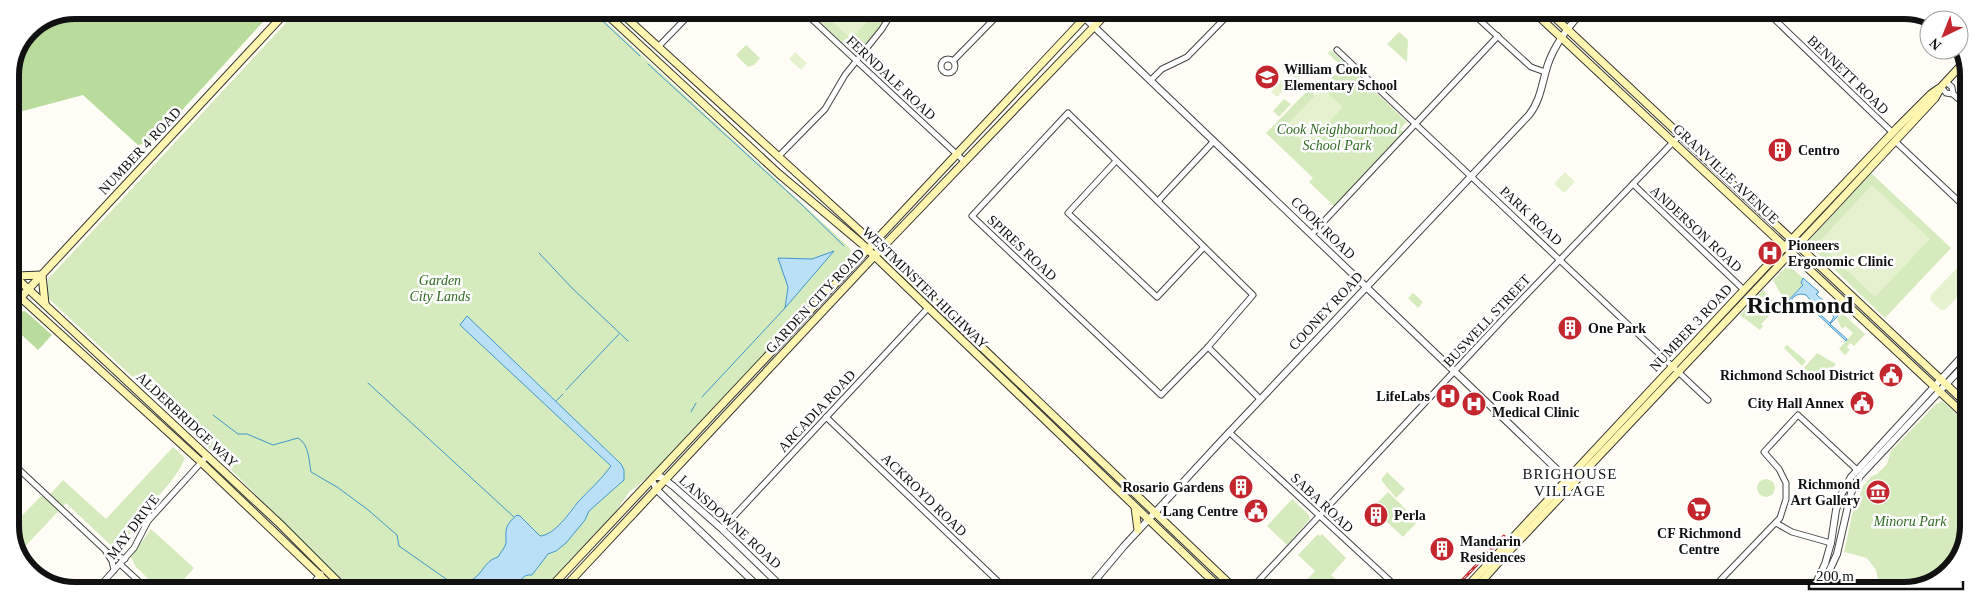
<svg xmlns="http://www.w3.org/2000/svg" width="1979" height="601" viewBox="0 0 1979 601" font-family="'Times New Roman',serif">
<rect width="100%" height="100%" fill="#fffdf5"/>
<g fill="#d5ebbd">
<polygon points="298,10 594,11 850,248 852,255 817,297 655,472 629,492 614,514 543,589 351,589 219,458 47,297 46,290 49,278"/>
<polygon points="808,11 883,11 888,15 860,54 856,55"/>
<polygon points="1399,32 1408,40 1407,62 1387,44"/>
<polygon points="746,45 760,58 754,65 748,67 736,55"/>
<polygon points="1331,50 1407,122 1400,129 1404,132 1335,207 1309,182 1313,178 1266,133 1309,89 1315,95 1342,67 1328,53"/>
<polygon points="1294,74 1300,76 1295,92 1289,90"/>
<polygon points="1284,99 1291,104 1279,117 1273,111"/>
<polygon points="1871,173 1951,248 1885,318 1807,243"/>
<polygon points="1788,265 1803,278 1801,283 1803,285 1786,303 1773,280"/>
<polygon points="1763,290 1779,306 1776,309 1772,306 1771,308 1774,311 1761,324 1763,326 1760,330 1740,315"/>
<polygon points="1413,293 1423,302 1418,308 1408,298"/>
<polygon points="1842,313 1865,334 1854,346 1850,343 1847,347 1850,350 1845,355 1839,349 1853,333 1845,326 1842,329 1837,319"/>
<polygon points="1787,345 1806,361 1802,366 1784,348"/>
<polygon points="1817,353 1836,364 1819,382 1804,368"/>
<polygon points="1942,401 1967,423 1967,543 1944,577 1904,591 1887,591 1878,579 1876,570 1867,558 1844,552 1852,515 1863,486 1872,476 1877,474 1887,464 1891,451 1936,404"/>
<path d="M 173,447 L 185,458 C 176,480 158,495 143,513 C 134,524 129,538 120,549 L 116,550 L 66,503 L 19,553 L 10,528 L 41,496 L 47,498 L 63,480 L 106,519 Z"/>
<polygon points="1387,472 1405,489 1396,498 1381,480"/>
<circle cx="1766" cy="488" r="9"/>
<polygon points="1388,492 1418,521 1403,537 1386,521 1380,527 1366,514"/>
<polygon points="1292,499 1308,514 1310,519 1287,545 1267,526"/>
<polygon points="151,529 194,568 175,589 159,589 136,567 131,557"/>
<polygon points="1318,534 1320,536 1322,534 1346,558 1331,575 1348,590 1303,590 1300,587 1315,571 1298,555"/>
</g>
<g fill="#b9dc9c">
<polygon points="75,10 274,10 152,143 138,145 83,95 23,111 20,108 10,109 10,75 29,29"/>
<polygon points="25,311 52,335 38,350 10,324 19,312"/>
</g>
<g fill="#e6f2cf">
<polygon points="843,11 861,11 870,19 851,39 833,22"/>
<polygon points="795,52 807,63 801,70 789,59"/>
<polygon points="1282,80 1287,87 1277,97 1271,92"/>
<polygon points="1322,88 1343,107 1307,146 1286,126"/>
<polygon points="1565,172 1575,182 1564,193 1554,184"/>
<polygon points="1872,185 1930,239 1875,297 1818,243"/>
<polygon points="1959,266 1962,267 1968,272 1968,286 1945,310 1941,310 1931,301 1930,296"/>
</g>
<g fill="#b9e0f7" stroke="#3f96cf" fill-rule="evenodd">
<polygon points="834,251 785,308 788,287 778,258 812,259"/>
<path d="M 1803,278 L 1819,292 L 1816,294 L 1839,315 L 1830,324 L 1847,339 L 1846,341 L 1813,310 L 1811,311 L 1812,302 L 1806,295 C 1798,292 1790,297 1790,306 L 1786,303 L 1803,285 L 1801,283 ZM 1822,305 L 1834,317 L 1830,323 L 1816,311 Z"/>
<path d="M 467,316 L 621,464 L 624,470 L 624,480 L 589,511 L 585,520 L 566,543 L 556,551 L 548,554 L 532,575 C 521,574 521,582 515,589 L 473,589 L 470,587 L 466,589 L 461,587 C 466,581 472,581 477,576 C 485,568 487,560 498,557 C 500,553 505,548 506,543 C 506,529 504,526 517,515 L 520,516 L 540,536 C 555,535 570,512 578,502 C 589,490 601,480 611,466 L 460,325 Z"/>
</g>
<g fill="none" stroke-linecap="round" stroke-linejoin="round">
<g stroke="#3f96cf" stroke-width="1">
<polyline points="592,11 640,56"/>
<polyline points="648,64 801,204 844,246"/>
<polyline points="539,253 572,288 628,341"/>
<polyline points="368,383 514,517"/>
<polyline points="566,390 619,334"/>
<polyline points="702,397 785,308"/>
<polyline points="556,401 563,394"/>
<polyline points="691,412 696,403"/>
<path d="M 213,415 L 238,434 L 247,434 L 273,445 L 298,438 C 309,444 309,461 311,472 L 337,487 L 367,509 L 397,535 L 399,546 L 459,588 L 461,587"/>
</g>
<defs>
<g id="minor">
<polyline points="803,11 964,161"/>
<polyline points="1078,11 1085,18"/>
<polyline points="1471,12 1531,67 1545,72"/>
<polyline points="1767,12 1893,133"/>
<polyline points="658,47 693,11"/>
<polyline points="1337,50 1708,400"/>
<circle cx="948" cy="66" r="7"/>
<polyline points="953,61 996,17 998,11"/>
<polyline points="1151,80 1162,69 1187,57 1232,11"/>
<polyline points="1946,82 1952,87 1953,94 1969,108"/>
<polyline points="1941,87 1946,93 1953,94"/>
<polygon points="1068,113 1253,295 1208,347 1161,395 972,216"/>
<polyline points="1895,141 1968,210"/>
<polyline points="778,157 825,109 845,75 882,29 893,11"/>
<polyline points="1116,161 1068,213 1157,297 1204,247"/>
<polyline points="1633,184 1744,290"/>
<polyline points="1158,201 1214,141"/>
<polyline points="1312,234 1498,36"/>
<polyline points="1208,347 1260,399"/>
<polyline points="826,417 1007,590"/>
<polyline points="1229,432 1400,590"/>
<polyline points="10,461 105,550 112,561 114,570"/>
<polyline points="1776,523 1792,532 1831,543"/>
<polyline points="722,529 928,308"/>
<polyline points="107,552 125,559"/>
<polyline points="120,564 147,589"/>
<polyline points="97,589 134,548 148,521 207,456"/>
<polyline points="308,589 321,574"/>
<polyline points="1250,590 1505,317 1680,135"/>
<polyline points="1710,591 1780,518 1786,499 1786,483 1779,469 1764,452 1798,415 1856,469"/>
</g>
<g id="tertiary">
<polyline points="1085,18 1570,482"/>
<polyline points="655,477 661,477 673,486 722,529 785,590"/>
<polyline points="652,480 657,490 762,590"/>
<path d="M 1087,590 L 1124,546 L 1222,440 L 1529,115 C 1541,100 1542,82 1548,64 C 1555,44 1568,27 1582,12"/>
<polyline points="1812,591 1825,564 1831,543 1836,510 1841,495 1851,477 1968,350"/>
<polyline points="1820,591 1837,554 1851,493 1860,476 1968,361"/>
</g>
<g id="secondary">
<polyline points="603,11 779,174 861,243 1222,590"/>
<polyline points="619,11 859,230 1236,590"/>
<polyline points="1534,12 1967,417"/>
<polyline points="1549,12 1967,404"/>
<polyline points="10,272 280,524 345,589"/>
<polyline points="42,275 45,304"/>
<polyline points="15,276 42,275"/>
<polyline points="10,288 201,462 334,589"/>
<polyline points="10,309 288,10"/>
<polyline points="1135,507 1138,530"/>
<polyline points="549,589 1091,11"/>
<polyline points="563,589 880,250 1109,11"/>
<polyline points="1464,590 1744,290 1897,128 1931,94 1938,89"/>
<polyline points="1474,590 1497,564 1832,209 1935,98 1941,87 1965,61"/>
</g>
</defs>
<use href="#minor" stroke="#444" stroke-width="7"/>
<use href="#tertiary" stroke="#444" stroke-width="8"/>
<use href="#secondary" stroke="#333" stroke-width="9"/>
<use href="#minor" stroke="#fff" stroke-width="5"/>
<use href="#tertiary" stroke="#fff" stroke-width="6"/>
<use href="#secondary" stroke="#fff6b0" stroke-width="7"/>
<defs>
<polyline id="rail" points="1453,590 1504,536"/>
</defs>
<use href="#rail" stroke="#c4262e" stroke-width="3"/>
<use href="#rail" stroke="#fff" stroke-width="1" stroke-dasharray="4" stroke-linecap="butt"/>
</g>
<defs>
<symbol id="school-disc" viewBox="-11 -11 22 22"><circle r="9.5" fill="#c4262e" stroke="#fff"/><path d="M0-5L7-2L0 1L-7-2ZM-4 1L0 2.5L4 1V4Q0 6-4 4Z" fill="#fff"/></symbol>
<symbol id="building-disc" viewBox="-11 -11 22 22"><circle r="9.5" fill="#c4262e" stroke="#fff"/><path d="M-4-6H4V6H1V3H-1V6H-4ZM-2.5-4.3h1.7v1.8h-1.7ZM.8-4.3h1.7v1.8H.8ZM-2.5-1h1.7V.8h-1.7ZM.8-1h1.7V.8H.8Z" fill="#fff"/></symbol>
<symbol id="hospital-disc" viewBox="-11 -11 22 22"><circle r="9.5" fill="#c4262e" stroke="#fff"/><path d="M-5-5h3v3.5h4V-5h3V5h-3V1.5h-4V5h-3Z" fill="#fff"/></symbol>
<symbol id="civic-disc" viewBox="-11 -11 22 22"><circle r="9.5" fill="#c4262e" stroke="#fff"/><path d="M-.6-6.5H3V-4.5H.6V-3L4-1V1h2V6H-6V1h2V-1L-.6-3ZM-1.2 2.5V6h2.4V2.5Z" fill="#fff"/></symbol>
<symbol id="museum-disc" viewBox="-11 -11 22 22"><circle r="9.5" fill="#c4262e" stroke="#fff"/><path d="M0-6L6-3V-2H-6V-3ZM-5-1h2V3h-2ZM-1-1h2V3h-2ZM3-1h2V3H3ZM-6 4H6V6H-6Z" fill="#fff"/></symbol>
<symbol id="supermarket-disc" viewBox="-11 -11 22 22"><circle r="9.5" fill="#c4262e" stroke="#fff"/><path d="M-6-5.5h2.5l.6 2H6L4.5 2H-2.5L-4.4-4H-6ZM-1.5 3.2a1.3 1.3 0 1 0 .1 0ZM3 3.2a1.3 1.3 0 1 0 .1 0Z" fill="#fff"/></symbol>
</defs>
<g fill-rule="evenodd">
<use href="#school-disc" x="1253" y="63" width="28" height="28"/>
<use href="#building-disc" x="1766" y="136" width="28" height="28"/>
<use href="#hospital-disc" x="1756" y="239" width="28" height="28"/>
<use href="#building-disc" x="1556" y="314" width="28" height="28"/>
<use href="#civic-disc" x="1877" y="361" width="28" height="28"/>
<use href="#hospital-disc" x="1434" y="382" width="28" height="28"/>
<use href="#civic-disc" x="1848" y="389" width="28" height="28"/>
<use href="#hospital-disc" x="1460" y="390" width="28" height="28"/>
<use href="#building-disc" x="1227" y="473" width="28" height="28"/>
<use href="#museum-disc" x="1864" y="478" width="28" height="28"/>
<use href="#supermarket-disc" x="1685" y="495" width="28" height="28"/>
<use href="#civic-disc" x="1242" y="497" width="28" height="28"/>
<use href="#building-disc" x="1362" y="501" width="28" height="28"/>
<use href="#building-disc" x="1428" y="535" width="28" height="28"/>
</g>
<g text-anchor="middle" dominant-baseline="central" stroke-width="5" stroke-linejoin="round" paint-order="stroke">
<g font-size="14" font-weight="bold" fill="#111" stroke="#fff" text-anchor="start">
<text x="1284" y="69">William Cook<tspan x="1284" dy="16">Elementary School</tspan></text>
<text x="1798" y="150">Centro</text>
<text x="1788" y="245">Pioneers<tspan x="1788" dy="16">Ergonomic Clinic</tspan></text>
<text x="1588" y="328">One Park</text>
<text x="1874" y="375" text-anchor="end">Richmond School District</text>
<text x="1430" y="396" text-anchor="end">LifeLabs</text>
<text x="1492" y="396">Cook Road<tspan x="1492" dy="16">Medical Clinic</tspan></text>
<text x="1844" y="403" text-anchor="end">City Hall Annex</text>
<text x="1860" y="484" text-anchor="end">Richmond<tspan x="1860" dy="16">Art Gallery</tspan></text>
<text x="1224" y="487" text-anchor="end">Rosario Gardens</text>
<text x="1238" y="511" text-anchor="end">Lang Centre</text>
<text x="1394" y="515">Perla</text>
<text x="1699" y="533" text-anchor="middle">CF Richmond<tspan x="1699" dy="16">Centre</tspan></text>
<text x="1460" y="541">Mandarin<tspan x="1460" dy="16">Residences</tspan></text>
</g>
<g font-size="14" fill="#111" stroke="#fff">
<text transform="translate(1848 75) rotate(44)">BENNETT ROAD</text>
<text transform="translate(891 78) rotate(43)">FERNDALE ROAD</text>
<text transform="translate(140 151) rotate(-47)">NUMBER 4 ROAD</text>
<text transform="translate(1726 174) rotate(43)">GRANVILLE AVENUE</text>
<text transform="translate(1531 216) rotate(43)">PARK ROAD</text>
<text transform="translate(1323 228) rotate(44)">COOK ROAD</text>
<text transform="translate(1696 229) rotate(43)">ANDERSON ROAD</text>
<text transform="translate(1022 248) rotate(43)">SPIRES ROAD</text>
<text transform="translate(925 288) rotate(44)">WESTMINSTER HIGHWAY</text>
<text transform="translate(815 301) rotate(-47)">GARDEN CITY ROAD</text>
<text transform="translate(1326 311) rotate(-47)">COONEY ROAD</text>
<text transform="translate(1487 321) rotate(-47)">BUSWELL STREET</text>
<text transform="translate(1691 328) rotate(-47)">NUMBER 3 ROAD</text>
<text transform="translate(817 411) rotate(-47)">ARCADIA ROAD</text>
<text transform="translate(187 420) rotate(43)">ALDERBRIDGE WAY</text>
<text transform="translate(924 495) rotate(44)">ACKROYD ROAD</text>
<text transform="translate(1322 503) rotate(43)">SABA ROAD</text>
<text transform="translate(730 522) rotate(42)">LANSDOWNE ROAD</text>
<text transform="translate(133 527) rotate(-53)">MAY DRIVE</text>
</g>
<g font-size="14" font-style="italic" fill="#2f6b1f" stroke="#fff">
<text x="1337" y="129">Cook Neighbourhood<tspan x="1337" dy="16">School Park</tspan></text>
<text x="440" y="280">Garden<tspan x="440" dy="16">City Lands</tspan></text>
<text x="1910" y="521">Minoru Park</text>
</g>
<g font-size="15" letter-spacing="1" fill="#111" stroke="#fff">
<text x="1570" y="474">BRIGHOUSE<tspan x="1570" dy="17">VILLAGE</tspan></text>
</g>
<g font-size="24" font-weight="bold" fill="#111" stroke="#fff">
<text x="1800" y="305">Richmond</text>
</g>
</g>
<path d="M0 0H1979V601H0ZM75 19H1904A56 56 0 0 1 1960 75V526A56 56 0 0 1 1904 582H75A56 56 0 0 1 19 526V75A56 56 0 0 1 75 19Z" fill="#fff" fill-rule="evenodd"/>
<path fill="none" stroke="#111" stroke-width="6" d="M75 19H1904A56 56 0 0 1 1960 75V526A56 56 0 0 1 1904 582H75A56 56 0 0 1 19 526V75A56 56 0 0 1 75 19Z"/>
<g transform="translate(1944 35) rotate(223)"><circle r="24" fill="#ffffff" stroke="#a0a0a0"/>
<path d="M0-4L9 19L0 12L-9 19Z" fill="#c4262e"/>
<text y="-8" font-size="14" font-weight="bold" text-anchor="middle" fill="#111111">N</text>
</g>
<path d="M1809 581v8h154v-8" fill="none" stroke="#111111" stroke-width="2.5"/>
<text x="1816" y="581" font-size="15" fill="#111111" stroke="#ffffff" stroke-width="4" paint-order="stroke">200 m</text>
</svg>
